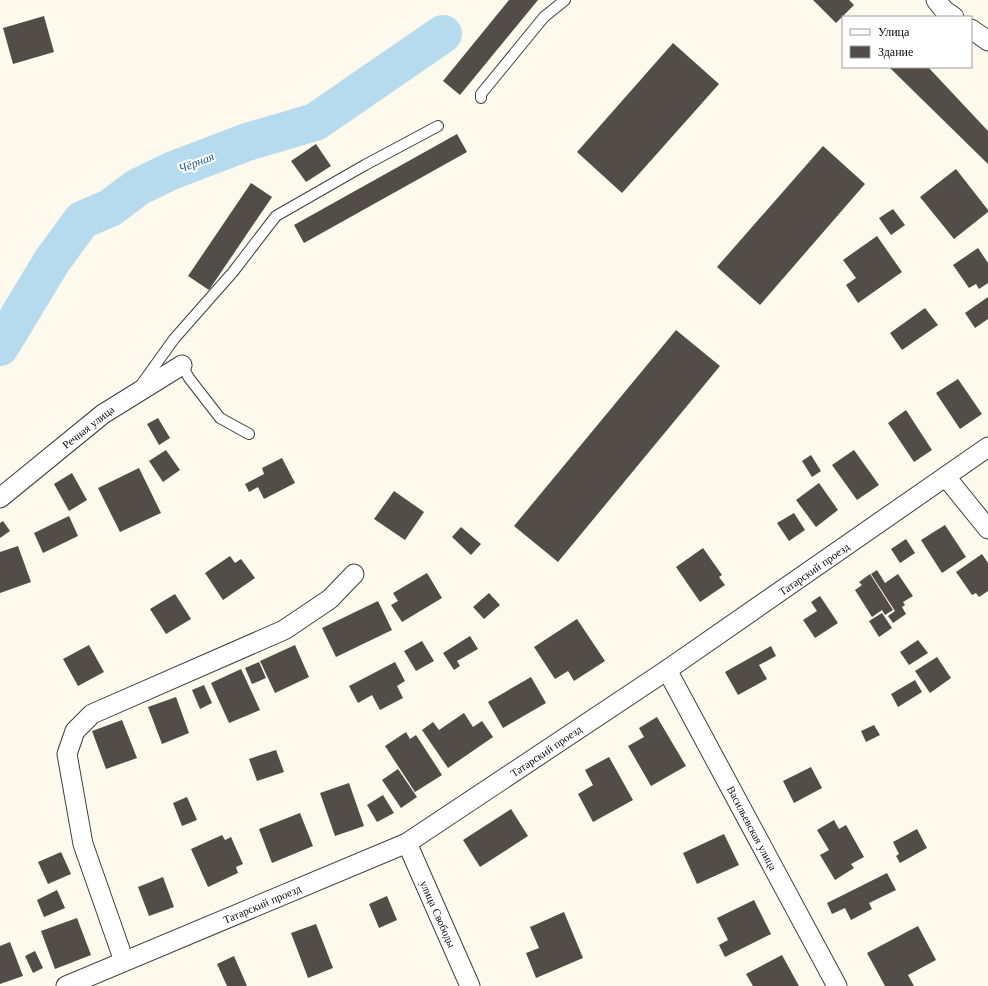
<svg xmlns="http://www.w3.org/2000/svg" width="988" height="986" viewBox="0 0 988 986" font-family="'Libre Baskerville',serif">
<rect width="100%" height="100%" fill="#fdf9ec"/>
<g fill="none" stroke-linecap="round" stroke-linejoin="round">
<polyline stroke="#b6daee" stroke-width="38" points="0,347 52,261 82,220 110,208 138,187 171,171 247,142 315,122 443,34"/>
</g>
<g fill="#524d49">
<polygon points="509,0 538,0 460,95 443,81"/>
<polygon points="813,0 849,0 854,5 836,23"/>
<polygon points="44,16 54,52 13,64 3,28"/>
<polygon points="673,43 719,84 622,193 577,152"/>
<polygon points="889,67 928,67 988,131 988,164"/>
<polygon points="457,134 467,152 304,243 294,225"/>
<polygon points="316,144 331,166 306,182 291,161"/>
<polygon points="823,146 865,184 760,305 717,267"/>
<polygon points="956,169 988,210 988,212 954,239 920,197"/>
<polygon points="251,183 272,197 209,290 188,276"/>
<polygon points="893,209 905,225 891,235 879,218"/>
<polygon points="877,236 902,272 858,303 846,285 856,278 843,260"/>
<polygon points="978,248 988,263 988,283 979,289 976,284 969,288 953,265"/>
<polygon points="988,297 988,319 975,328 965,313"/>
<polygon points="925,308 938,325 902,350 890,333"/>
<polygon points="676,330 720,366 558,562 514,526"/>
<polygon points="958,379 982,414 960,429 936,393"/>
<polygon points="906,410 932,450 914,462 888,423"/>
<polygon points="158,418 170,438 159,445 147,424"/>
<polygon points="166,450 180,470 163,482 149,461"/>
<polygon points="854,450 879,485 857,500 832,465"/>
<polygon points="811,455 821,471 812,477 802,461"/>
<polygon points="282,458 295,483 264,499 258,487 249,492 245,484 264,474 262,468"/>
<polygon points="139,468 161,513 120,532 98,488"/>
<polygon points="72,473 87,500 69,511 54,484"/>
<polygon points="819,483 838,510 816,527 796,500"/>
<polygon points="394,491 424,512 405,540 374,519"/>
<polygon points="794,513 805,530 789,541 777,523"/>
<polygon points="69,516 78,536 43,553 34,533"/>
<polygon points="3,521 10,531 0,538 0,523"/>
<polygon points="945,525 966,557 942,573 921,540"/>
<polygon points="461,527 481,544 471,555 452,537"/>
<polygon points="906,539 915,553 900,563 891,549"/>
<polygon points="18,546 31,582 0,593 0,552"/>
<polygon points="703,548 722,575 719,577 725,585 700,602 676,567"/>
<polygon points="982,554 988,563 988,591 979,597 976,593 972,595 956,572"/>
<polygon points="230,556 235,563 241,559 255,578 223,600 205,573"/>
<polygon points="877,570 885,583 898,574 913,596 903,602 905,605 902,607 906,614 893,623 888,616 895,611 871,574"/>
<polygon points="427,573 442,598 402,622 391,605 398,601 393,593"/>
<polygon points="870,574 893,610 885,615 882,610 872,617 855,590 862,585 859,582"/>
<polygon points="489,593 500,605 484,619 473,607"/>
<polygon points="175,594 191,619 166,634 150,609"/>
<polygon points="820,596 838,623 815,638 803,620 817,611 811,602"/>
<polygon points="378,601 392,630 336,657 322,628"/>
<polygon points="882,613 892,628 879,637 869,621"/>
<polygon points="577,619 605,661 574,681 568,671 555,679 534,647"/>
<polygon points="470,636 478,649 457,661 460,666 454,670 443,653"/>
<polygon points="918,640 928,653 909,665 900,652"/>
<polygon points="422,641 434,661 416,671 404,651"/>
<polygon points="89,645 104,672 78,686 63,659"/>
<polygon points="295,645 309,677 275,693 260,661"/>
<polygon points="771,646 776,656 759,665 767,679 738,695 725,672"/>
<polygon points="937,657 951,678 930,693 915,671"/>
<polygon points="259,662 266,678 252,684 245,668"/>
<polygon points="395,662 405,681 397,686 403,698 380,710 372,695 358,703 349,686"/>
<polygon points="241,669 260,710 229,723 211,683"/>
<polygon points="531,677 546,703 503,728 488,702"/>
<polygon points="915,680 922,692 898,707 891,694"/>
<polygon points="204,685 212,703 200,709 192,690"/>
<polygon points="176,697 189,733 162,744 148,707"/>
<polygon points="464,713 473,727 482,721 493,737 448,768 422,730 433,722 439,730"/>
<polygon points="657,717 686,766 651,786 628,746 644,737 639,728"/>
<polygon points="122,720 137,758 106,769 92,731"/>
<polygon points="874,725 880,735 866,742 861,731"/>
<polygon points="406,732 410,739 416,735 442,775 415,792 385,746"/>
<polygon points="276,750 284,772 257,781 249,759"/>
<polygon points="609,757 633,800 593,822 578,794 593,785 585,770"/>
<polygon points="811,767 822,788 794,803 783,781"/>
<polygon points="398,769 417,797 401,808 382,780"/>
<polygon points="349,783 364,826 335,836 320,793"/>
<polygon points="383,795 394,813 377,822 367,805"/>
<polygon points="187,797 197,820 182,826 173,803"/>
<polygon points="511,809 528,836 480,867 463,840"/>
<polygon points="300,813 313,846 272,863 259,829"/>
<polygon points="834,820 839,829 846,825 864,857 851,864 854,868 835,880 820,855 829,850 817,830"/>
<polygon points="917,829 927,848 900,863 896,856 899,854 893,842"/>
<polygon points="724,834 739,865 697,884 683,853"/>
<polygon points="222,835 225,840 231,837 243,864 236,867 238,873 208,887 191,849"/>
<polygon points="61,852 71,874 48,884 38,862"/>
<polygon points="887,873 896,890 869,903 872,909 851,920 845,908 832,914 827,903"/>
<polygon points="163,877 174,907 149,916 138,887"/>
<polygon points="57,890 65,908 44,917 37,900"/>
<polygon points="387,896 397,920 379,928 369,904"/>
<polygon points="754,900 771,934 725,957 719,945 728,940 717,918"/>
<polygon points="564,912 583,958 536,978 526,953 539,948 530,927"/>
<polygon points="77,918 91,955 55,969 41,931"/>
<polygon points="316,924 333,968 308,978 291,933"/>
<polygon points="918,926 936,960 908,975 914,986 885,986 867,953"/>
<polygon points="10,942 23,976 0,984 0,946"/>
<polygon points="35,951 43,968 33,973 25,956"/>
<polygon points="782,955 799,986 753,986 746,974"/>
<polygon points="234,956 247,986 227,986 217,964"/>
</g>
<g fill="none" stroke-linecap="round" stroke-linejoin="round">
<defs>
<g id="service">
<polyline points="481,98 481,94 544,17 565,0"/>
<polyline points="182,365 189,378 220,418 249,434"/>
<polyline points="141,385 174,339 233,272 276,216 365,165 438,126"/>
</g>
<g id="minor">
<polyline points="936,0 944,10 954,17"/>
<polyline points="971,29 988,41"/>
<polyline points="946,477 988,529"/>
<polyline points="0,498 103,414 182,365"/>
<polyline points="667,670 837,986"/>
<polyline points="407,843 470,986"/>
<polyline points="124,961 83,844 67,754 75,731 92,714 284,630 330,599 354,574"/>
<polyline points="66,986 407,843 667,670 988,447"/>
</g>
</defs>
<use href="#service" stroke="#3e3e3e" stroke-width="12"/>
<use href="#minor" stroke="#3e3e3e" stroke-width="21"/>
<use href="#service" stroke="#fff" stroke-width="10"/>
<use href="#minor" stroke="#fff" stroke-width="19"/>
</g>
<g text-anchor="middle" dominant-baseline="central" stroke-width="4" stroke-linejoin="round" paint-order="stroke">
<g font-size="11" fill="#0b0b0b" stroke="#fff">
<text transform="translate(88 427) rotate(-38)">Речная улица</text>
<text transform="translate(814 569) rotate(-35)">Татарский проезд</text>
<text transform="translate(546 751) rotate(-34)">Татарский проезд</text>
<text transform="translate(752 828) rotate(62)">Васильевская улица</text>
<text transform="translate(262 904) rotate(-23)">Татарский проезд</text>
<text transform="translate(438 914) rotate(66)">улица Свободы</text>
</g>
<g font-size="12" font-style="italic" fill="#24618d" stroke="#fff">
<text transform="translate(196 162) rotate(-21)">Чёрная</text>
</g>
</g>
<rect x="842" y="16" width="130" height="52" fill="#ffffff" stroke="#9d9d9d"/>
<rect x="850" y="29" width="20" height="6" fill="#ffffff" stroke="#9d9d9d"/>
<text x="878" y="36" font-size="12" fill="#0b0b0b">Улица</text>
<rect x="850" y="46" width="20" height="12" fill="#524d49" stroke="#9d9d9d"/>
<text x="878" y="56" font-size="12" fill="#0b0b0b">Здание</text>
</svg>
